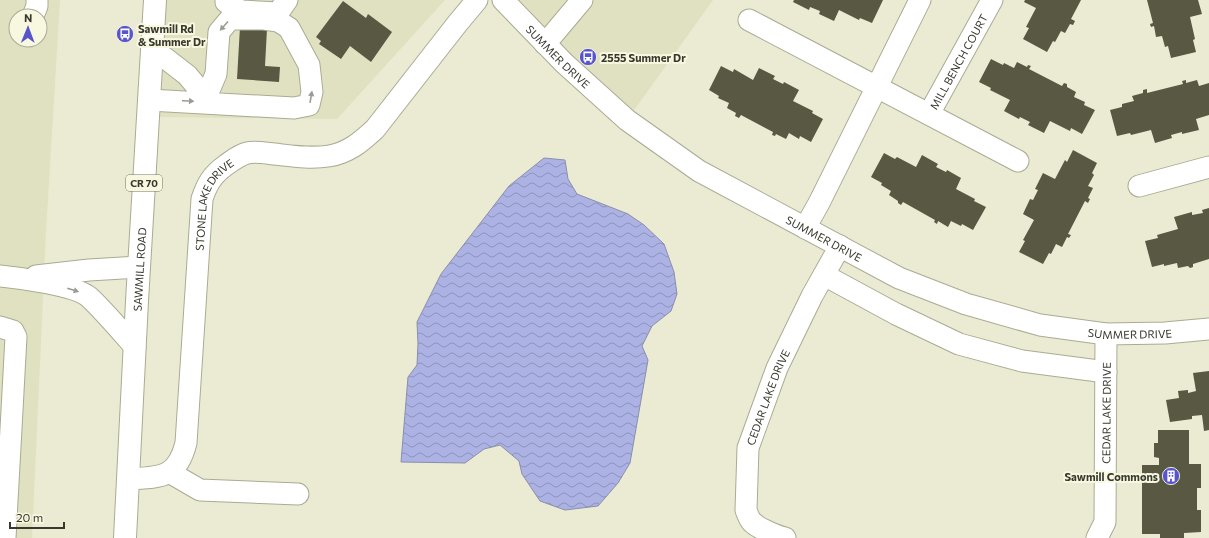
<svg xmlns="http://www.w3.org/2000/svg" width="1209" height="538" viewBox="0 0 1209 538" font-family="Commissioner,sans-serif">
<defs>
<pattern id="water-waves" width="16" height="10" patternUnits="userSpaceOnUse"><rect width="16" height="10" fill="#acb3e4"/><path d="M0 5q4-4 8 0t8 0" fill="none" stroke="#8d93b9"/></pattern>
</defs>
<rect width="100%" height="100%" fill="#eaebd2"/>
<g fill="#e0e1c1" fill-rule="evenodd">
<path d="M 0,0 L 60,0 L 46,232 L 32,538 L 0,538 ZM 16,16 L 40,16 L 40,40 L 16,40 Z"/>
<polygon points="155,0 445,0 337,119 148,117"/>
<polygon points="503,0 713,0 627,120"/>
</g>
<polygon fill="url(#water-waves)" stroke="#898ead" points="544,158 565,160 568,179 577,194 628,214 644,225 664,244 674,272 677,294 671,311 652,326 642,346 648,360 630,463 618,483 598,506 565,510 540,501 522,474 519,461 500,445 484,449 465,463 401,462 408,377 417,365 418,344 417,322 441,274 509,186"/>
<g fill="#585843">
<polygon points="794,0 883,0 872,23 860,18 859,20 839,10 834,21 819,14 820,11 810,7 809,10 793,2"/>
<polygon points="1025,0 1081,0 1071,19 1075,21 1073,25 1070,24 1065,33 1061,31 1055,42 1053,41 1047,52 1023,39 1029,28 1026,27 1036,8 1024,2"/>
<polygon points="1147,0 1198,0 1202,14 1190,17 1195,39 1193,40 1196,52 1171,58 1168,46 1165,47 1162,36 1156,37 1154,26 1151,27 1150,24 1153,23"/>
<polygon points="343,1 366,18 368,14 392,32 371,62 350,46 341,59 319,44 321,41 316,37"/>
<polygon points="240,27 267,29 265,66 280,67 279,82 237,79"/>
<polygon points="991,59 1003,65 1004,63 1014,68 1017,62 1027,67 1028,65 1031,66 1029,69 1062,86 1064,83 1067,84 1067,87 1076,92 1074,97 1085,102 1084,105 1095,110 1082,134 1071,128 1070,131 1050,121 1044,133 1028,125 1030,122 1020,117 1019,119 1004,111 1010,100 990,90 991,88 979,82"/>
<polygon points="721,66 733,72 734,69 753,80 759,68 775,76 773,79 783,84 784,82 799,90 793,101 813,111 812,113 823,119 811,142 800,136 799,139 789,133 786,139 776,134 775,136 772,135 773,132 741,115 739,118 735,116 736,113 727,108 729,103 718,98 719,96 709,90"/>
<polygon points="1186,80 1186,83 1197,80 1199,86 1209,83 1209,115 1196,119 1199,130 1182,134 1182,132 1171,135 1172,138 1155,143 1151,130 1131,135 1130,133 1117,136 1110,110 1122,107 1122,104 1134,101 1132,96 1143,93 1143,90 1147,89 1147,93 1183,84 1182,81"/>
<polygon points="1073,150 1097,163 1092,173 1094,175 1088,186 1093,188 1088,198 1090,199 1088,203 1085,201 1068,234 1071,235 1069,238 1067,237 1062,247 1056,244 1051,254 1049,253 1043,264 1019,252 1025,241 1023,240 1034,220 1023,214 1030,199 1033,200 1038,190 1035,189 1043,173 1055,179 1065,160 1067,162"/>
<polygon points="884,153 895,159 897,157 916,167 922,155 938,164 936,167 946,172 947,170 961,178 956,189 975,199 974,201 986,207 973,230 962,224 961,226 951,221 948,227 938,221 937,224 934,222 935,220 903,202 901,205 898,203 898,201 889,195 891,191 881,185 882,183 871,177"/>
<polygon points="1209,208 1209,259 1193,264 1193,267 1190,268 1188,266 1178,268 1177,263 1164,266 1164,264 1152,267 1145,241 1158,238 1157,235 1178,229 1174,217 1192,212 1192,215 1203,213 1202,210"/>
<polygon points="1209,371 1209,430 1204,431 1202,415 1192,416 1192,419 1170,422 1166,400 1179,398 1178,391 1188,390 1188,393 1196,391 1193,373"/>
<polygon points="1158,430 1189,430 1189,464 1201,464 1201,488 1197,488 1197,510 1201,510 1201,532 1184,533 1184,538 1160,538 1160,534 1142,534 1142,465 1159,465 1159,458 1154,457 1154,443 1158,443"/>
</g>
<g fill="none" stroke-linecap="round" stroke-linejoin="round">
<defs>
<g id="minor">
<polyline points="226,0 226,2 241,11 278,13 287,0"/>
<path id="s1" d="M 503,0 L 564,63 L 627,120 L 699,171 L 899,278 L 966,304 L 1040,325 L 1106,334 L 1165,333 L 1209,329"/>
<polyline points="33,16 37,6 37,0"/>
<polyline points="749,20 1018,161"/>
<polyline points="545,44 582,0"/>
<polyline points="149,100 294,108 309,105 312,92 309,65 289,28 278,21 264,19 230,19 219,32 216,74 210,88 198,88 187,75 152,48"/>
<path id="s2" d="M 929,114 L 992,0"/>
<polyline points="1139,186 1209,167"/>
<polyline points="805,228 819,203 920,0"/>
<polyline points="824,275 896,314 959,344 1022,361 1106,372"/>
<path d="M 0,276 C 20,278 75,285 89,297 C 104,311 121,331 135,347"/>
<polyline points="36,276 89,270 139,267"/>
<polyline points="0,327 13,331 16,337 5,538"/>
<polyline points="169,472 200,490 298,494"/>
<path id="s3" d="M 128,479 C 160,477 177,479 186,443 L 202,199 C 207,184 212,175 226,165 C 232,161 239,155 247,153 C 255,151 265,153 274,154 C 292,156 310,159 329,156 C 348,153 361,142 375,129 L 457,24 L 477,0"/>
<path id="s4" d="M 785,538 C 776,536 758,528 752,522 C 749,519 748,515 746,510 L 748,448 L 777,368 L 812,296 L 840,246"/>
<path id="s5" d="M 1097,538 L 1105,522 L 1106,334"/>
</g>
<g id="major">
<path id="s6" d="M 125,538 L 137,301 L 155,0"/>
</g>
</defs>
<use href="#minor" stroke="#aaab93" stroke-width="23"/>
<use href="#major" stroke="#aaab93" stroke-width="24"/>
<use href="#minor" stroke="#fff" stroke-width="21"/>
<use href="#major" stroke="#fff" stroke-width="22"/>
</g>
<defs><path id="oneway-solid" d="M-6-.8H1V-3.2L6.5 0L1 3.2V.8H-6Z"/></defs>
<g fill="#9c9c96">
<use href="#oneway-solid" transform="translate(224 26) rotate(132)"/>
<use href="#oneway-solid" transform="translate(311 97) rotate(-80)"/>
<use href="#oneway-solid" transform="translate(188 101) rotate(3)"/>
<use href="#oneway-solid" transform="translate(73 290) rotate(18)"/>
</g>
<defs>
<symbol id="bus-disc" viewBox="-11 -11 22 22"><circle r="9.5" fill="#5754cc" stroke="#f7f8df"/><path d="M-5-6H5V4H4V6H2V4H-2V6H-4V4H-5ZM-3.5-4V0h7V-4ZM-3.5 1.2v1.5H-2V1.2ZM2 1.2v1.5H3.5V1.2Z" fill="#fff"/></symbol>
<symbol id="building-disc" viewBox="-11 -11 22 22"><circle r="9.5" fill="#5754cc" stroke="#f7f8df"/><path d="M-4-6H4V6H1V3H-1V6H-4ZM-2.5-4.3h1.7v1.8h-1.7ZM.8-4.3h1.7v1.8H.8ZM-2.5-1h1.7V.8h-1.7ZM.8-1h1.7V.8H.8Z" fill="#fff"/></symbol>
</defs>
<g fill-rule="evenodd">
<use href="#bus-disc" x="115" y="24" width="20" height="20"/>
<use href="#bus-disc" x="578" y="47" width="20" height="20"/>
<use href="#building-disc" x="1161" y="466" width="20" height="20"/>
</g>
<g text-anchor="middle" dominant-baseline="central" stroke-width="4" stroke-linejoin="round" paint-order="stroke">
<rect fill="#f7f8df" stroke="#717263" stroke-width="1" x="126" y="175" width="36" height="16" rx="3"/>
<g font-size="10" font-weight="bold" fill="#38382e">
<text x="144" y="183">CR 70</text>
</g>
<g font-size="11" font-weight="bold" fill="#38382e" stroke="#f7f8df" text-anchor="start">
<text x="138" y="28">Sawmill Rd<tspan x="138" dy="13">&amp; Summer Dr</tspan></text>
<text x="601" y="57">2555 Summer Dr</text>
<text x="1158" y="476" text-anchor="end">Sawmill Commons</text>
</g>
<g font-size="11" fill="#38382e" stroke="#f7f8df">
<text stroke="none"><textPath href="#s1" startOffset="79">SUMMER DRIVE</textPath></text>
<text stroke="none"><textPath href="#s2" startOffset="60">MILL BENCH COURT</textPath></text>
<text stroke="none"><textPath href="#s3" startOffset="320">STONE LAKE DRIVE</textPath></text>
<text stroke="none"><textPath href="#s1" startOffset="403">SUMMER DRIVE</textPath></text>
<text stroke="none"><textPath href="#s6" startOffset="269">SAWMILL ROAD</textPath></text>
<text stroke="none"><textPath href="#s1" startOffset="727">SUMMER DRIVE</textPath></text>
<text stroke="none"><textPath href="#s4" startOffset="167">CEDAR LAKE DRIVE</textPath></text>
<text stroke="none"><textPath href="#s5" startOffset="127">CEDAR LAKE DRIVE</textPath></text>
</g>
</g>
<g transform="translate(28 28) rotate(1)"><circle r="19" fill="#f7f8df" stroke="#abab98"/>
<path d="M0-3L7 15L0 10L-7 15Z" fill="#5754cc"/>
<text y="-6" font-size="11" font-weight="bold" text-anchor="middle" fill="#38382e">N</text>
</g>
<path d="M10 522v6h54v-6" fill="none" stroke="#38382e" stroke-width="2"/>
<text x="16" y="522" font-size="12" fill="#38382e" stroke="#f7f8df" stroke-width="3" paint-order="stroke">20 m</text>
</svg>
